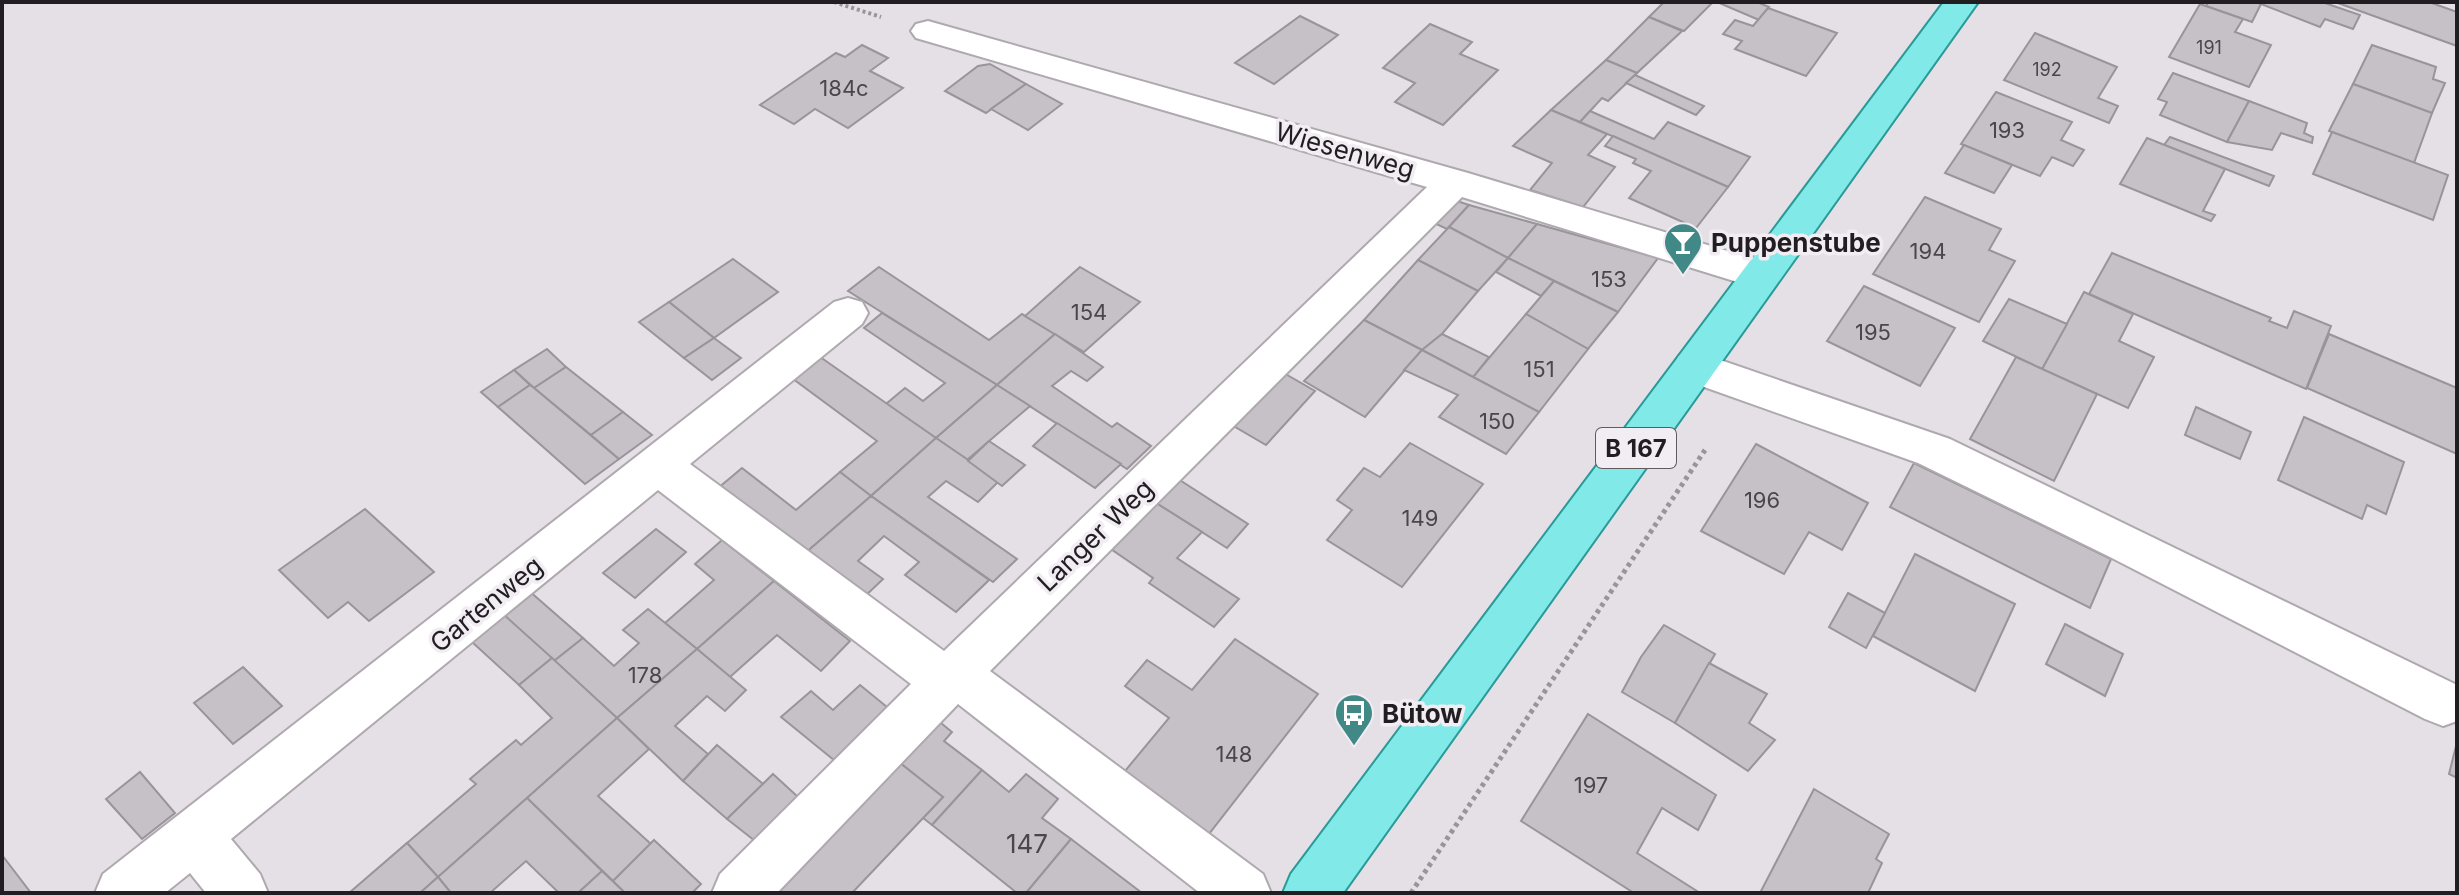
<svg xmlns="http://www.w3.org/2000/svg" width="2459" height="895" viewBox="0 0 2459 895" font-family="Inter,sans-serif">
<rect width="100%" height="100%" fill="#e5dfe6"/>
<g fill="#c6c1c7" stroke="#99949a" stroke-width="2">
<polygon points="1664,2 1713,2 1684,31 1649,17"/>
<polygon points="1717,2 1757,2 1769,7 1759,20"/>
<polygon points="2208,2 2256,2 2261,4 2252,22 2206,6"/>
<polygon points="2256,2 2322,2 2360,15 2353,29 2325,19 2320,27"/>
<polygon points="2335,2 2429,2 2457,12 2457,46"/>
<polygon points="2200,4 2243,19 2235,32 2271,45 2249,87 2169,57"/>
<polygon points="1768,8 1837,33 1806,76 1735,49 1742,41 1723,34 1735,20 1753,26"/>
<polygon points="1300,16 1338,35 1274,84 1235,63"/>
<polygon points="1649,17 1682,31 1637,73 1606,60"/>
<polygon points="1430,24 1472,42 1460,54 1498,70 1443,125 1395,102 1415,83 1383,68"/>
<polygon points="2035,33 2117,67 2098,98 2118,106 2109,123 2004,80"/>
<polygon points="862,45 888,58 870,71 903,88 848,128 815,109 794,124 760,105 836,53 845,57"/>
<polygon points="2372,45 2436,67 2433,79 2445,83 2432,113 2353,84"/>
<polygon points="1606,60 1637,73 1608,101 1602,98 1580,122 1551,110"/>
<polygon points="990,64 1026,84 986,113 945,91 978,66"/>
<polygon points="2173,73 2249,101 2227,142 2160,115 2167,102 2158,99"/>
<polygon points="1635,75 1704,106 1696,115 1626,83"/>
<polygon points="1026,84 1062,104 1028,130 991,109"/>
<polygon points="2353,84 2432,113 2414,163 2329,131"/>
<polygon points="1996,92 2072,122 2061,140 2084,150 2073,166 2052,157 2040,176 1961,144"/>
<polygon points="2249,101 2307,123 2304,133 2313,137 2312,143 2281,133 2272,150 2227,142"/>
<polygon points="1551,110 1607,134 1588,155 1615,167 1583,207 1530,190 1552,163 1513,146"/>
<polygon points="1590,111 1654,139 1668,122 1750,157 1728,187 1580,122"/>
<polygon points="2332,132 2448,175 2433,220 2313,174"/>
<polygon points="1613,136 1728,187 1696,228 1629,198 1651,171 1633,163 1636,159 1605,146"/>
<polygon points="2170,137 2274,176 2269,186 2164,145"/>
<polygon points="2147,138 2225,169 2203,211 2215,215 2211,221 2120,184"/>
<polygon points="1964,145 2012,165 1994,193 1945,173"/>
<polygon points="1925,197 2001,229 1989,250 2015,261 1979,322 1873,274"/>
<polygon points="1454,200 1469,205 1447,229 1432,222"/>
<polygon points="1469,205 1537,224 1508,258 1449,227"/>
<polygon points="1537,224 1658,258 1618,312 1508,258"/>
<polygon points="1449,227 1508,258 1478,291 1418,260"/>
<polygon points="2112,253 2271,318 2269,321 2287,328 2294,311 2331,326 2306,389 2089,294"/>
<polygon points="1508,258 1554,281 1541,296 1496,272"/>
<polygon points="733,259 778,292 714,338 669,302"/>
<polygon points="1418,260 1478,291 1442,334 1422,350 1364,320"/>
<polygon points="879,267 989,340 1022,314 1055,334 997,385 848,291"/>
<polygon points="1080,267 1140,302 1084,352 1025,316"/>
<polygon points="1554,281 1618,312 1588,349 1526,314"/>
<polygon points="1864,286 1955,328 1920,386 1827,341"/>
<polygon points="2084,292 2133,314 2119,341 2154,357 2128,408 2042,369"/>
<polygon points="2009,299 2067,324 2042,369 1983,341"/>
<polygon points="669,302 714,338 684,358 639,322"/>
<polygon points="882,313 997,385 936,438 886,404 905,388 923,401 945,383 864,328"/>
<polygon points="1526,314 1588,349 1539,412 1473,377"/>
<polygon points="1364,320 1422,350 1365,417 1304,381"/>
<polygon points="1055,334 1103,367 1087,381 1071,371 1052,386 1112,427 1117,423 1151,446 1127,469 997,385"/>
<polygon points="1442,334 1489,357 1473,377 1422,350"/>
<polygon points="2329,334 2457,388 2457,454 2307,388"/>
<polygon points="714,338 741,358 712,380 684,358"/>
<polygon points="547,349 566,367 534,388 514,370"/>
<polygon points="1422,350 1539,412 1506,454 1439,417 1458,395 1404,370"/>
<polygon points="813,352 936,438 871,496 840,472 877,441 785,373"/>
<polygon points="2016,357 2097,394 2054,481 1970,439"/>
<polygon points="566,367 623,412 591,435 534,388"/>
<polygon points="1275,368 1315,391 1266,445 1225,421"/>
<polygon points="514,370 530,385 498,407 481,392"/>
<polygon points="530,385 534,388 619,459 585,484 498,407"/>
<polygon points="997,385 1030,406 967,460 936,438"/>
<polygon points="2196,407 2251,432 2240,459 2185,435"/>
<polygon points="623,412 652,435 619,459 591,435"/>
<polygon points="2304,417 2404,462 2386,514 2367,505 2362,519 2278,480"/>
<polygon points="1057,423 1121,464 1095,488 1033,446"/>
<polygon points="936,438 999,481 978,502 946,481 928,497 1017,559 993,582 871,496"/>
<polygon points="989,441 1025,465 1002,486 968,461"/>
<polygon points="1410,443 1483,484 1402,587 1327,540 1352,510 1337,500 1364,468 1380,477"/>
<polygon points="1756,444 1868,503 1842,550 1809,532 1784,574 1701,531"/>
<polygon points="1914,463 2111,559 2090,608 1890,507"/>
<polygon points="742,468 796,510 840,472 871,496 802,556 717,489"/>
<polygon points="1175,477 1248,524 1227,548 1153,501"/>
<polygon points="871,496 989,580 956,612 905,575 919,562 884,536 858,561 883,579 860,601 802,556"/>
<polygon points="1153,501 1202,532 1177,558 1239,599 1214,627 1149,583 1153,578 1108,547"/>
<polygon points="365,509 434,572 369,621 348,602 328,618 279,570"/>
<polygon points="656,529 686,552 635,598 603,573"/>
<polygon points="722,540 774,581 697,649 665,623 714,580 695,564"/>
<polygon points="1915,554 2015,604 1975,691 1873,636"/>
<polygon points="774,581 850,641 821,671 777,635 730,677 697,649"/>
<polygon points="520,583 583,638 554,661 493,605"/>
<polygon points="1848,593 1885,613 1866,648 1829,627"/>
<polygon points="493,605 552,658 519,685 460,631"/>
<polygon points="648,609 697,649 617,718 554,661 583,638 614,666 639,643 623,630"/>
<polygon points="2065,624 2123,654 2105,696 2046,664"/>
<polygon points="1664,625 1715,654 1675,723 1622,692 1641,657"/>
<polygon points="1235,639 1318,694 1205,839 1120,777 1169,718 1125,686 1147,660 1192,690"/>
<polygon points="697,649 746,690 725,711 707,696 675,726 708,754 683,781 617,718"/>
<polygon points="552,658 617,718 438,877 407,843 476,784 470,779 516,740 521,745 552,718 519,685"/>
<polygon points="1709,663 1767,694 1749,723 1775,740 1748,771 1675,723"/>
<polygon points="243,667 282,706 233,744 194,703"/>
<polygon points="860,685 887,707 835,761 781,717 811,691 833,710"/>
<polygon points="930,714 952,732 944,741 982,770 932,825 923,818 943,797 890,755"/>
<polygon points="1588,714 1716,795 1698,830 1662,808 1637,853 1700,893 1634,893 1521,821"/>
<polygon points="617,718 649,749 598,796 651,844 613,881 527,798"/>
<polygon points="2457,742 2457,778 2449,774"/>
<polygon points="717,745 763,784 727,819 683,781"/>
<polygon points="890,755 943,797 852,893 756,893"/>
<polygon points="982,770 1009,792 1026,774 1058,799 1042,818 1071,839 1026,893 1017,893 932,825"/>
<polygon points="140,772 175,813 142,839 106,799"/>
<polygon points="773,774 798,797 755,841 727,819"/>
<polygon points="1814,789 1889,834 1876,859 1882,863 1868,893 1760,893"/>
<polygon points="527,798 602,871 578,893 559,893 526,861 490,893 451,893 438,877"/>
<polygon points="1071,839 1142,893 1026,893"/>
<polygon points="654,840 701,884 692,893 625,893 613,881"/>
<polygon points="407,843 438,877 420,893 349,893"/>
<polygon points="2,855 31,893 2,893"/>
<polygon points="602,871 625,893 578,893"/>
<polygon points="438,877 451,893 420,893"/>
</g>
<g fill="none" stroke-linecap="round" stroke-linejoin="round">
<defs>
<g id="minor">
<polygon points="928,21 1468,173 1774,265 1780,275 1774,285 1760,289 1462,197 990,671 1263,874 1271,893 1200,893 958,704 777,893 712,893 720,874 911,684 658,490 231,839 260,874 268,893 206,893 190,873 165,893 95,893 103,874 834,302 848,298 862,302 868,313 862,324 690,464 944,651 1427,187 916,38 911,31 916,24"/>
<polygon points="1694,351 1950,439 2457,685 2457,721 2443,726 2425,719 2110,557 1918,463 1679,378 1673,367 1679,356"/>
</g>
<polygon id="major" points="1944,2 1978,2 1343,893 1283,893 1291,874"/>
</defs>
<use href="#minor" stroke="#afa9af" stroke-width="4"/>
<use href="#major" stroke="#289a98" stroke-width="4"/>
<polyline stroke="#989499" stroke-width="4" stroke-dasharray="3 3" stroke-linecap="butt" points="834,2 881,17"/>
<polyline stroke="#989499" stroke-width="5" stroke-dasharray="4 4" stroke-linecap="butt" points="1411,893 1705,450"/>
<use href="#minor" fill="#fff" fill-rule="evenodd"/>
<use href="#major" fill="#81eae8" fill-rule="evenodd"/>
</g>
<defs>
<symbol id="bar-pin" viewBox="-11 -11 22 30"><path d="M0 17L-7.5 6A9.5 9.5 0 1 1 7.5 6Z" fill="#418986" stroke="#f2ecf3"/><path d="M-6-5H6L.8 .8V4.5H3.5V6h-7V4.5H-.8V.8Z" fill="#fff"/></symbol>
<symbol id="bus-pin" viewBox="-11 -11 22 30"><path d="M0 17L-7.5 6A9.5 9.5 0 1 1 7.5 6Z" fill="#418986" stroke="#f2ecf3"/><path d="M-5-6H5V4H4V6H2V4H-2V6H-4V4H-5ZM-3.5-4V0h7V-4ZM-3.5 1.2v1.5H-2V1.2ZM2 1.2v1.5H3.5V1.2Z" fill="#fff"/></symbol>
</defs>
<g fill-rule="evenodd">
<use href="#bar-pin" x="1661" y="220" width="44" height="60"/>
<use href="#bus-pin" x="1332" y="691" width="44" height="60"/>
</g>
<g text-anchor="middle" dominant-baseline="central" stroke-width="7" stroke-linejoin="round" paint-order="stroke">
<g font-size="18" fill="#4a474a">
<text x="2209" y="47">191</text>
<text x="2047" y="69">192</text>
</g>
<g font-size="22" fill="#4a474a">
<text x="844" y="88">184c</text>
<text x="2007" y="130">193</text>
<text x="1928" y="251">194</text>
<text x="1609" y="279">153</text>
<text x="1089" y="312">154</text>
<text x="1873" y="332">195</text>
<text x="1539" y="369">151</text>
<text x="1497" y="421">150</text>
<text x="1762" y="500">196</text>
<text x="1420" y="518">149</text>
<text x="645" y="675">178</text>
<text x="1234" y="754">148</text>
<text x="1591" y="785">197</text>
</g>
<rect fill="#f2ecf3" stroke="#5f5c60" stroke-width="2" x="1596" y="428" width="80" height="40" rx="6"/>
<g font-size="24" font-weight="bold" fill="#201e21">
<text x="1636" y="448">B 167</text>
</g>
<g font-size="26" fill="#201e21" stroke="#f2ecf3">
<text transform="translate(1345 150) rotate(16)">Wiesenweg</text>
<text transform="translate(1095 535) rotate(-44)">Langer Weg</text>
<text transform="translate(486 604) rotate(-39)">Gartenweg</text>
</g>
<g font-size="26" font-weight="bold" fill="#201e21" stroke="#f2ecf3" text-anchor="start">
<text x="1711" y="242">Puppenstube</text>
<text x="1382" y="713">Bütow</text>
</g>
<g font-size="26" fill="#4a474a">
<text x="1027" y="843">147</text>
</g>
</g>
<rect width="2459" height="895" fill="none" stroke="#201e21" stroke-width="8"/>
</svg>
